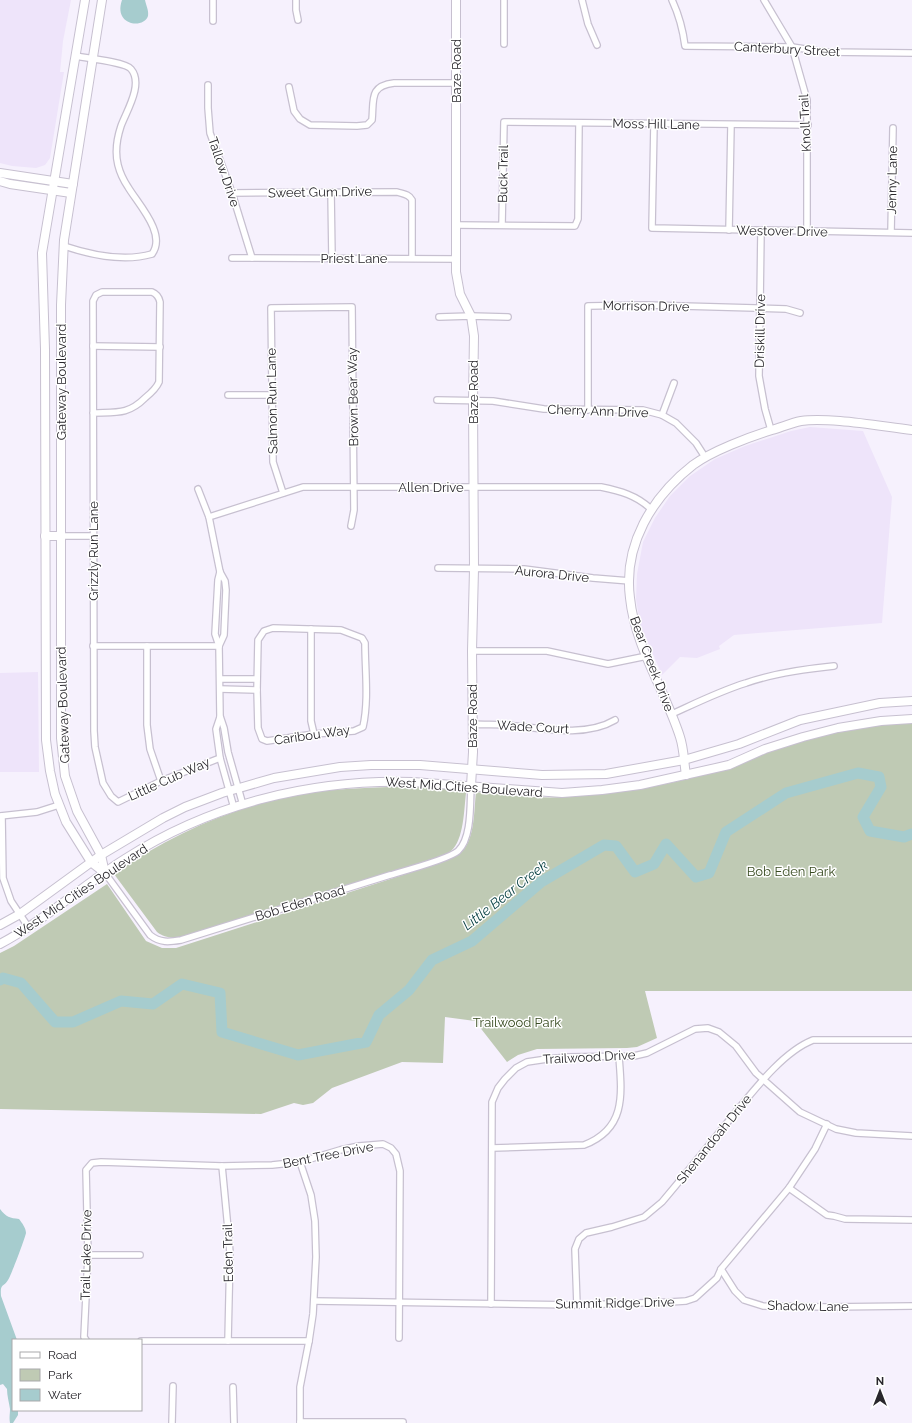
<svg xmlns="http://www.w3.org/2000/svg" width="912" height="1423" viewBox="0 0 912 1423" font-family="Raleway,sans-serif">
<rect width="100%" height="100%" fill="#f6f1fd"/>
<g fill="#eee4fa">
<polygon points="0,0 71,0 63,41 60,72 64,72 50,158 45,165 36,168 12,166 0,163"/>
<polygon points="810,427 863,431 892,497 882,623 734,635 719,646 720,649 697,658 680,657 662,675 640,624 636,599 637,574 643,542 655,518 670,496 690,476 715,459 745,446 791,431"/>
<polygon points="38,672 39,772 0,772 0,673"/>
</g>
<g fill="#bfcab4">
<path d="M 912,722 L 912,991 L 645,991 L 657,1038 L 637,1047 L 627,1048 L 537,1049 L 518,1055 L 507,1062 L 475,1021 L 445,1017 L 443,1063 L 402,1062 L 332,1088 L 313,1103 L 303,1105 L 294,1103 L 261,1114 L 0,1109 L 0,953 L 14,946 L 107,884 L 146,941 L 162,948 L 176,948 L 440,863 C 447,860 457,857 462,851 C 475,839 474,809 476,792 C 505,794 535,799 564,797 C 605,795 647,789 687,779 C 702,775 718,771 733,765 C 745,761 755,756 767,752 C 814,735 862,725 912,722 Z"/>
<path d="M 389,787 L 420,787 L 462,790 L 466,793 C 464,809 464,840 451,851 C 442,859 400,870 386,874 C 319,895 252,916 186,936 C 174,938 166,939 157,932 L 114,874 C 174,832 241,803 313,792 C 338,789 363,788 389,787 Z"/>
</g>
<g fill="#a6ccce">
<path d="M 122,0 L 145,0 C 146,5 149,11 148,16 C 144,29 113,26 122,0 Z"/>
<path d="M 0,1209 C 6,1217 10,1218 19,1219 C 22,1223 26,1228 26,1233 C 25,1238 11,1276 8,1280 C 3,1288 0,1283 1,1296 L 17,1340 L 13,1340 L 13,1410 L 18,1410 L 18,1415 L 13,1423 L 10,1423 C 9,1418 10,1414 10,1409 C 9,1402 7,1396 7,1389 L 3,1384 L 0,1385 Z"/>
</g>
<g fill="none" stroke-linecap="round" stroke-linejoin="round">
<polyline stroke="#a6ccce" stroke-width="11" points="0,980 3,978 21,983 55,1022 73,1022 121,1001 153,1004 182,984 220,993 222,1032 298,1055 366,1042 379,1015 409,990 432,960 472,941 541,882 604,845 616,846 635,872 654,864 666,844 696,877 709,873 726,832 786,793 858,773 879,777 881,787 863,817 870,831 904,837 912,834"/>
<defs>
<g id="street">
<polyline points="213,0 213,21"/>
<polyline points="296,0 296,10 298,20"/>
<polyline points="582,0 588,24 597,45"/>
<path d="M 672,0 C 679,15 683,30 685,46 L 792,47 L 825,52 L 912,53"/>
<polyline points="764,0 792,47 807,100 807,231"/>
<polyline points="504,44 504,0"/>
<polyline points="208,85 208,108 210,133 232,193 252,258"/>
<path d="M 289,87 L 294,111 L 300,119 L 310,125 L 357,126 L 367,125 L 372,120 C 374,99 369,86 394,83 L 456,83"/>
<polyline points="654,124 652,228 912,233"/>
<polyline points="331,192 332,258"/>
<path d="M 232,193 L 397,192 C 403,194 409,194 412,200 L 412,258"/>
<polyline points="456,225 575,226 578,219 579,123"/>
<polyline points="502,225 504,122 808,125"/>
<polyline points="729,230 731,125"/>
<polyline points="761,231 759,376 765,409 771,430"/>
<polyline points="891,232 893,128"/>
<path d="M 64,246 C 91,255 124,262 152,254 C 167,234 138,204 128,187 C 124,181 120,173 118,165 C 115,153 117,138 121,126 C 126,112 144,84 131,69 C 125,62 86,58 75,56"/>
<polyline points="232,258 456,259"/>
<polyline points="439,317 471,316 508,317"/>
<polyline points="93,346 160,347"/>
<polyline points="228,395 272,395"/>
<polyline points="437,400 493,401 544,409 643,410 662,415 676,423 696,443 705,457"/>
<polyline points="588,410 588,306 646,305 786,309 800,313"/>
<path d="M 93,413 C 116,412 128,415 145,398 C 151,393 156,389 159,382 L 160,302 C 159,297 157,294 152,292 L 102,292 L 96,295 L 93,301 L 94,731 L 95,747 L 103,783 L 111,796 L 118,802 L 161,781 L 220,758"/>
<polyline points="662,415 674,383"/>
<polyline points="198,489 209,517 220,572 225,581 226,590 224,635 219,646"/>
<polyline points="283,493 273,462 271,308 352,307 354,510 351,526"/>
<path d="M 209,517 L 303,487 L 601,487 C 620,491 636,495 651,509"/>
<polyline points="61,536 93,536"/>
<polyline points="438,568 524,569 593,578 630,581"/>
<polyline points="220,572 218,580 215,634 219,646 220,716 224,728 228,752 243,805"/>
<path d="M 273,628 L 341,630 L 362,638 L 365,643 C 365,670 369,700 363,727 L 354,731 L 314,734 L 267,741 L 262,739 L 258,728 L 257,690 L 258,640 L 264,631 Z"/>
<polyline points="311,629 311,721 314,734"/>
<polyline points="93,646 219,646"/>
<polyline points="147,646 147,725 150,749 161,781"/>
<polyline points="472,651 547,651 608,664 647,656"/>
<polyline points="220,679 257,679"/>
<polyline points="220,689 257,690"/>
<path d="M 672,714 C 696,703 720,691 746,683 C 774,673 804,669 834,666"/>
<polyline points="220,717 216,729 220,758 234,808"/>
<path d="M 473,724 C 484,725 495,724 506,725 C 540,728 585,738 615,720"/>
<polyline points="0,816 37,812 59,805"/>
<polyline points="2,816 3,878 11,901 29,928"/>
<path d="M 105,873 L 150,935 C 160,943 169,942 181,940 C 250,918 320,897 390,875 C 404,871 449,859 458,851 C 472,838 470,804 471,786"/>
<path d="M 492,1148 L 584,1145 C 626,1129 622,1095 619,1057"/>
<polyline points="300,1162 311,1195 315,1221 316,1257 313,1314 309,1341 300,1387 300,1423"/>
<polyline points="222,1166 228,1229 230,1253 228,1341"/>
<polyline points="789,1188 827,1215 834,1216 845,1219 912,1220"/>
<polyline points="88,1255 140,1255"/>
<polyline points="721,1269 735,1291 744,1300 763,1306 828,1307 912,1306"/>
<polyline points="314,1301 577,1305 670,1302 686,1301 695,1298 717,1278 721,1269 789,1188 815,1149 827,1124"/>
<polyline points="491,1304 492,1102 498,1088 505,1079 516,1068 527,1062 547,1059 568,1057 634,1056 647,1053 695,1029 708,1028 719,1032 736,1046 756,1073 800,1112 836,1129 856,1133 912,1136"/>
<path d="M 577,1305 L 575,1249 L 579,1239 L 586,1233 L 612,1227 L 644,1217 L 662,1202 C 684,1176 705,1150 726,1124 C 749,1097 780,1053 813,1040 L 912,1040"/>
<polyline points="86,1340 84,1337 88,1255 86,1170 92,1163 101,1162 222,1166 272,1165 300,1162 340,1150 359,1146 383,1144 391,1148 396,1154 400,1171 399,1338"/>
<polyline points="141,1341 309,1341"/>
<polyline points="233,1387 234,1423"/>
<polyline points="300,1422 403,1422"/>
<polyline points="172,1423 173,1386"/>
</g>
<g id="secondary">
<polyline points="85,0 42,253 45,349 46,740 50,771 55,794 66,822 91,862 105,873"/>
<polyline points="102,0 64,240 61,305 61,738 65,776 77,811 101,855 105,873"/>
<polyline points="456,0 456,272 460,294 471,316 474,336 473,400 474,569 472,651 473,752 471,786"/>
<polyline points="0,173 73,184"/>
<polyline points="0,181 10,184 71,193"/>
<polyline points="45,536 61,536"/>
<path d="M 686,775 C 684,763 684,749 680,737 C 665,690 635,647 630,598 C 623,545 652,497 693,465 C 712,451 749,437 772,430 C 782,427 791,423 801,421 C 814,419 827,420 840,421 C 864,423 888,427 912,430"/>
<polyline points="0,925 20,914 101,855 163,818 185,807 222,793 274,778 340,767 371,765 420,765 542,775 606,774 684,760 739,744 800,720 880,703 912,701"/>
<path d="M 0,944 C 45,920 82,886 125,859 C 210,804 312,779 413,782 L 562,793 L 602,790 L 640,785 L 729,765 L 765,749 L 803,737 L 838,728 L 881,721 L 912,719"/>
</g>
</defs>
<use href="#street" stroke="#c7c0d0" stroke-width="8"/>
<use href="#secondary" stroke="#c7c0d0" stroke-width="10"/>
<use href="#street" stroke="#fff" stroke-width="5.5"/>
<use href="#secondary" stroke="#fff" stroke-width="8"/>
</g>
<g text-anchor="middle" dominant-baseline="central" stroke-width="3" stroke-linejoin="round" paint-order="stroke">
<g font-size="13" fill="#29272c" stroke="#fff">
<text transform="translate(787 49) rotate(3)">Canterbury Street</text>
<text transform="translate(456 71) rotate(-90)">Baze Road</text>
<text transform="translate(805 123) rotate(-93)">Knoll Trail</text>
<text transform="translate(656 124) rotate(1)">Moss Hill Lane</text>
<text transform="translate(224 172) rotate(71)">Tallow Drive</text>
<text transform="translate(503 174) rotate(-89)">Buck Trail</text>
<text transform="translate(892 180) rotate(-89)">Jenny Lane</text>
<text transform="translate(320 192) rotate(-1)">Sweet Gum Drive</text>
<text transform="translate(782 231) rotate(1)">Westover Drive</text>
<text x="354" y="258">Priest Lane</text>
<text transform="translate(646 306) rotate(1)">Morrison Drive</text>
<text transform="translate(760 331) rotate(-89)">Driskill Drive</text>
<text transform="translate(61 382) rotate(-90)">Gateway Boulevard</text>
<text transform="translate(473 392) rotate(-90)">Baze Road</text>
<text transform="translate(353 397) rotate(-91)">Brown Bear Way</text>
<text transform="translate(272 401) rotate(-91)">Salmon Run Lane</text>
<text transform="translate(598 411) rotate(2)">Cherry Ann Drive</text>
<text x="431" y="487">Allen Drive</text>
<text transform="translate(93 551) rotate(-90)">Grizzly Run Lane</text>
<text transform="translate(552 574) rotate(6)">Aurora Drive</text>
<text transform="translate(652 664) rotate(69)">Bear Creek Drive</text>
<text transform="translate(63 705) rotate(-92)">Gateway Boulevard</text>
<text transform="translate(472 716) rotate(-90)">Baze Road</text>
<text transform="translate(533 727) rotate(3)">Wade Court</text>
<text transform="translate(312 735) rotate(-8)">Caribou Way</text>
<text transform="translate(169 779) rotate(-24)">Little Cub Way</text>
<text transform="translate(464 787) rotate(4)">West Mid Cities Boulevard</text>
<text transform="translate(81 891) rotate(-34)">West Mid Cities Boulevard</text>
<text transform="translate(300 903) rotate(-17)">Bob Eden Road</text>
<text transform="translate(589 1057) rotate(-3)">Trailwood Drive</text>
<text transform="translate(714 1139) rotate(-51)">Shenandoah Drive</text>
<text transform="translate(328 1155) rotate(-11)">Bent Tree Drive</text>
<text transform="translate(228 1253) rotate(-91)">Eden Trail</text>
<text transform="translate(86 1255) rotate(-89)">Trail Lake Drive</text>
<text transform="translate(615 1303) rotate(-1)">Summit Ridge Drive</text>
<text transform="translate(808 1306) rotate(1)">Shadow Lane</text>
</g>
<g font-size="13" fill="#384b21" stroke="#fff">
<text x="791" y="871">Bob Eden Park</text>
<text x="517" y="1022">Trailwood Park</text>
</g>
<g font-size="14" font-style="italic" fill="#003b3e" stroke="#fff">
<text transform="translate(505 895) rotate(-38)">Little Bear Creek</text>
</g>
</g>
<rect x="12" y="1339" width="130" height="72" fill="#ffffff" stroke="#a9a9ab"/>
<rect x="20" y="1352" width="20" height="6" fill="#ffffff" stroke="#a9a9ab"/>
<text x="48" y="1359" font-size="12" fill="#29272c">Road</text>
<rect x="20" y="1369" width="20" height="12" fill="#bfcab4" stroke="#a9a9ab"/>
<text x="48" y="1379" font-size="12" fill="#29272c">Park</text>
<rect x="20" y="1389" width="20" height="12" fill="#a6ccce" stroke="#a9a9ab"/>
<text x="48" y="1399" font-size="12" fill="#29272c">Water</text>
<g transform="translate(880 1391)" stroke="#ffffff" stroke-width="3" paint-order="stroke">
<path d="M0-3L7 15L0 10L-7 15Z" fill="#29272c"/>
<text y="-6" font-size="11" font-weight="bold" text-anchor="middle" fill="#29272c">N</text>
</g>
</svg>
